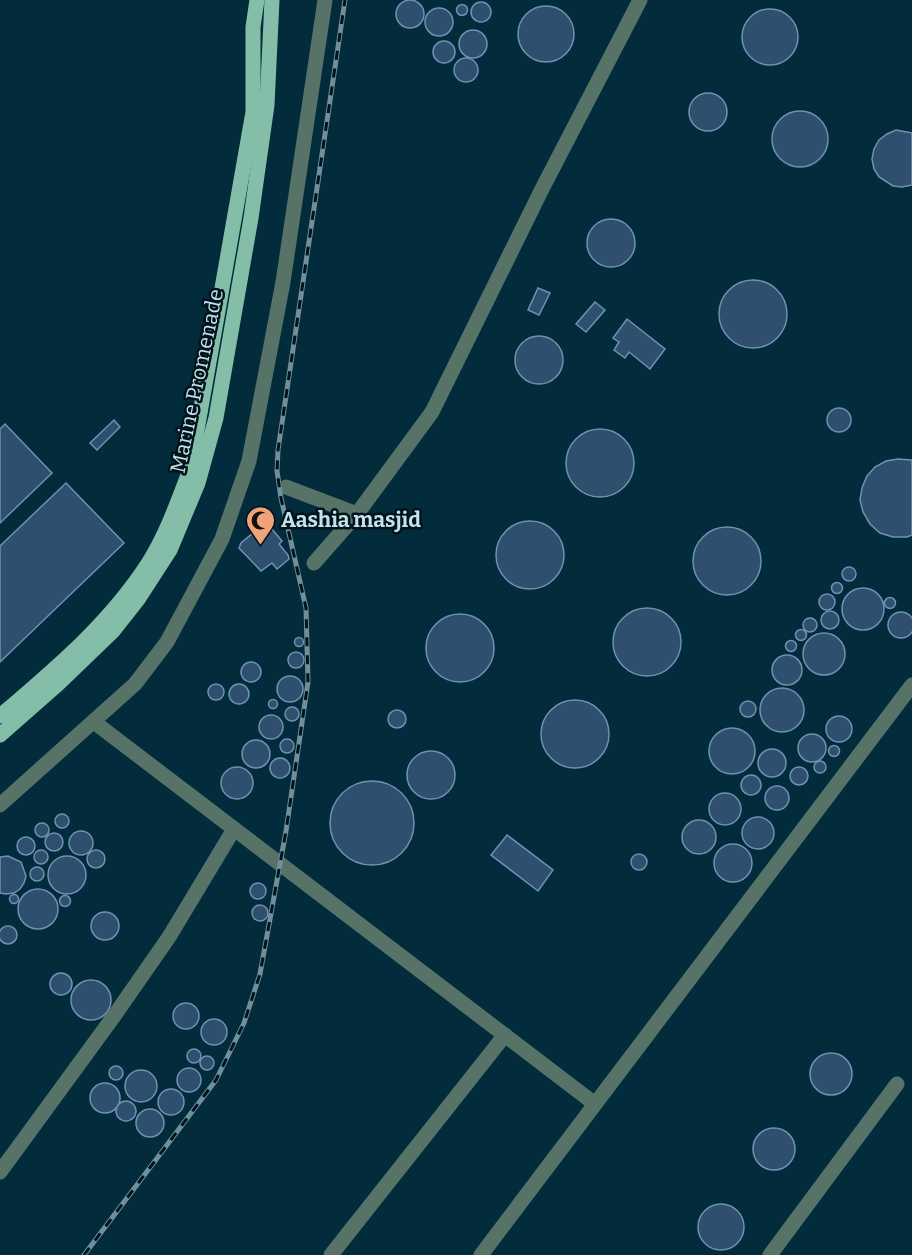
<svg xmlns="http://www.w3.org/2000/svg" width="912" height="1255" viewBox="0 0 912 1255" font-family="Bitter,serif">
<rect width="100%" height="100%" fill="#022c3b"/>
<g fill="#2e4f6e" stroke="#6f92b4" stroke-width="1.5">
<circle cx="410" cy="14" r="14"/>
<circle cx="481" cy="12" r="10"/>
<circle cx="462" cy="10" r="5.5"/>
<circle cx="546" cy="34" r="28"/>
<circle cx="439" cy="22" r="14"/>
<circle cx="770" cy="37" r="28"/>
<circle cx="473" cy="44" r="14"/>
<circle cx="444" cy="52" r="11"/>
<circle cx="466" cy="70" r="12"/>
<circle cx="708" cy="112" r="19"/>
<circle cx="800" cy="139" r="28"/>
<polygon points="896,130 912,133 912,185 902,187 893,186 879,177 874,169 872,159 874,149 879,140 887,134"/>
<circle cx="611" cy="243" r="24"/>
<circle cx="753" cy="314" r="34"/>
<polygon points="538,288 550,293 539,315 528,310"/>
<polygon points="595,302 605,310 586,332 576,324"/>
<polygon points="627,319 665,349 650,369 629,352 625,358 614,350 619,342 613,338"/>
<circle cx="539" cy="360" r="24"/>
<circle cx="839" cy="420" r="12"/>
<polygon points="114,420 120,427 97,450 90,443"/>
<polygon points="5,424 52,473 0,523 0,429"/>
<circle cx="600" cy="463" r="34"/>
<polygon points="898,459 912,460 912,535 907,537 893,537 880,533 870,524 863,512 860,500 862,488 867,476 875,467 886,461"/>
<polygon points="66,483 124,543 0,662 0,546"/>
<circle cx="530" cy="555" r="34"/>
<polygon points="266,522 282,541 279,544 288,555 289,559 277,569 272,563 261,571 239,548 241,543"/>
<circle cx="727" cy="561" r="34"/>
<circle cx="849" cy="574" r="7"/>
<circle cx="837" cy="588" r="5.5"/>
<circle cx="863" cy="609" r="21"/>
<circle cx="827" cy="602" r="8"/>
<circle cx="890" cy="603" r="5.5"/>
<circle cx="647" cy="642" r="34"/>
<circle cx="830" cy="620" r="9"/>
<circle cx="901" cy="625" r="13"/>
<circle cx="460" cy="648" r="34"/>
<circle cx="810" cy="625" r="7"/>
<circle cx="801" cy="635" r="5.5"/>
<circle cx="824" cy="654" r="21"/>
<circle cx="299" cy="642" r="4.5"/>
<circle cx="791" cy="646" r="5.5"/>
<circle cx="296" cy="660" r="8"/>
<circle cx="787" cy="670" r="15"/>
<circle cx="251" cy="672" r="10"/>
<circle cx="290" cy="689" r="13"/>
<circle cx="216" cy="692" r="8"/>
<circle cx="239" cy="694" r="10"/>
<circle cx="782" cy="710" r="22"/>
<circle cx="273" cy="704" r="4.5"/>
<circle cx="575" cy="734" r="34"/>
<circle cx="748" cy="709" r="8"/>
<circle cx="292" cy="714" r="7"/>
<circle cx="397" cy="719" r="9"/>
<circle cx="271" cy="727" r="12"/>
<circle cx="839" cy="729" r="13"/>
<circle cx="732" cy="751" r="23"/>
<circle cx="812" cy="748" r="14"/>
<circle cx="287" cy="746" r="7"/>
<circle cx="256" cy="754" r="14"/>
<circle cx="834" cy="751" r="5.5"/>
<circle cx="772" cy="763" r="14"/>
<circle cx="431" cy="775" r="24"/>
<circle cx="280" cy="768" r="10"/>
<circle cx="820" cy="767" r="6"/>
<circle cx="237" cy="783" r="16"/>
<circle cx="799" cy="776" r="9"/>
<circle cx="751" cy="785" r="10"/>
<circle cx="372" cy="823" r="42"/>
<circle cx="777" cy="798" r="12"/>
<circle cx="725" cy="809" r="16"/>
<circle cx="62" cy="821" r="7"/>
<circle cx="758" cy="833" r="16"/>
<circle cx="699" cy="837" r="17"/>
<circle cx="42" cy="830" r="7"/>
<circle cx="81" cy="843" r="12"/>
<circle cx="54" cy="842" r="9"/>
<polygon points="507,835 553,870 538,891 491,855"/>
<circle cx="26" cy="846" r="9"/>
<circle cx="733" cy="863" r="19"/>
<circle cx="41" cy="857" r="7"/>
<circle cx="96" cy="859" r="9"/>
<circle cx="639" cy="862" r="8"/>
<circle cx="67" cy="875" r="19"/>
<polygon points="8,856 21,862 26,876 24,883 20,889 14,893 6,894 0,893 0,857"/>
<circle cx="37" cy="874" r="7"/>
<circle cx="258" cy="891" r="8"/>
<circle cx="38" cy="909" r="20"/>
<circle cx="14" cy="899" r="4.5"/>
<circle cx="65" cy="901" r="5.5"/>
<circle cx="260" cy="913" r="8"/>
<circle cx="105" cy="926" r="14"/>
<circle cx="8" cy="935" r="9"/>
<circle cx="61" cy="984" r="11"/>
<circle cx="91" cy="1000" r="20"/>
<circle cx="186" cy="1016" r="13"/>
<circle cx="214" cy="1032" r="13"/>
<circle cx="194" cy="1056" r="7"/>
<circle cx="831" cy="1074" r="21"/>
<circle cx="207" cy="1063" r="7"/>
<circle cx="116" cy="1073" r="7"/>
<circle cx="189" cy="1080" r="12"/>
<circle cx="141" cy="1086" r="16"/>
<circle cx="105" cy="1098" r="15"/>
<circle cx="171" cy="1102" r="13"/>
<circle cx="126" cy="1111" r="10"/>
<circle cx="150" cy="1123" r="14"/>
<circle cx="774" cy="1149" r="21"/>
<circle cx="721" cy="1227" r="23"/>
</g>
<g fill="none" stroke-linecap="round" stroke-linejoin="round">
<g stroke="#577368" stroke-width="15">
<polyline points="286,487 357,514"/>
<polyline points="314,563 357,514 432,412 542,189 640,0"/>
<polyline points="94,722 595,1104"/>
<polyline points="0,805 135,684 167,642 222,539 249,461 283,282 325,0"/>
<polyline points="0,1172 114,1016 169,937 234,829"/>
<polyline points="331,1255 505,1035"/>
<polyline points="481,1255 912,685"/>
<polyline points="770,1255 897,1084"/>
</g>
<g stroke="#84bea8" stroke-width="15">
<path d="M 0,716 C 55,669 110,623 149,562 C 167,533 178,501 190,470 L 253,112 L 253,27 L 257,0"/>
<polyline points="0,735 58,684 113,631 139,598 170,550 198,483 216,418 251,218 267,105 272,0"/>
</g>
<defs>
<polyline id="rail" points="84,1255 216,1080 244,1023 260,974 286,831 308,682 306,608 281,498 277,471 278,450 345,0"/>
</defs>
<use href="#rail" stroke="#6e8f9c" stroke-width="5"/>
<use href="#rail" stroke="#01131b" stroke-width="3" stroke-dasharray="9" stroke-linecap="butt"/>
</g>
<defs>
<symbol id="mosque-pin" viewBox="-11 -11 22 30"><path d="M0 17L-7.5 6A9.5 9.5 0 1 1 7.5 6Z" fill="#f0a279" stroke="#01131b"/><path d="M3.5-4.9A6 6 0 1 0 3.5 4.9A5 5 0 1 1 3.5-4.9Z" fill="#111"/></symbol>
</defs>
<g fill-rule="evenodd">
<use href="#mosque-pin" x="244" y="504" width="33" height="45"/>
</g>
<g text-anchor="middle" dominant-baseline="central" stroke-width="5" stroke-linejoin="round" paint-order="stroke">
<g font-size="21" fill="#c6e0ec" stroke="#01131b">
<text transform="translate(197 381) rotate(-78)">Marine Promenade</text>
</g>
<g font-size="21" font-weight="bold" fill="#c6e0ec" stroke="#01131b" text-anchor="start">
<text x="281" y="520">Aashia masjid</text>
</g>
</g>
</svg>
